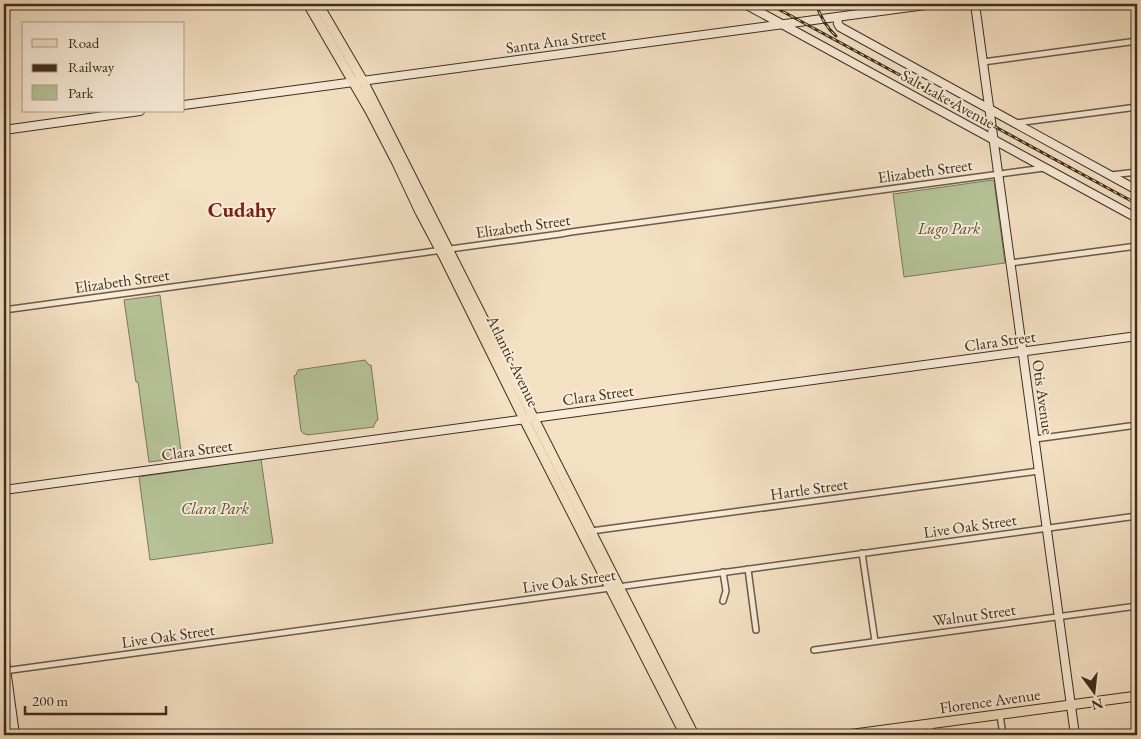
<svg xmlns="http://www.w3.org/2000/svg" width="1141" height="739" viewBox="0 0 1141 739" font-family="'EB Garamond',serif">
<rect width="100%" height="100%" fill="#f4e0c3"/>
<filter id="stains"><feTurbulence type="fractalNoise" baseFrequency=".004" numOctaves="4"/><feColorMatrix values="0 0 0 0 .2 0 0 0 0 .09 0 0 0 0 .02 0 0 0 .5 -.17"/></filter>
<radialGradient id="worn" r=".72"><stop offset=".6" stop-color="#630" stop-opacity="0"/><stop offset="1" stop-color="#630" stop-opacity=".3"/></radialGradient>
<g fill="#b6c398" stroke="#7b795b">
<polygon points="993,180 994,181 1005,263 904,277 893,194"/>
<polygon points="160,295 182,458 149,462 138,382 136,382 124,300"/>
<polygon points="365,360 369,365 371,365 378,420 376,421 376,422 374,425 374,427 307,435 307,434 304,434 301,431 294,376 296,375 298,370"/>
<polygon points="261,459 273,543 150,560 139,477"/>
</g>
<g fill="none" stroke-linecap="round" stroke-linejoin="round">
<defs>
<g id="street">
<polyline points="983,62 1137,41"/>
<polyline points="1016,123 1137,107"/>
<polyline points="1111,175 1137,172"/>
<polyline points="1010,263 1137,246"/>
<polyline points="4,310 560,234 571,232 1044,168"/>
<polyline points="1035,439 1137,425"/>
<polyline points="591,531 1039,471"/>
<polyline points="862,553 875,641"/>
<polyline points="748,569 756,630"/>
<polyline points="723,601 726,591 723,572"/>
<polyline points="814,650 1137,606"/>
<polyline points="4,671 1137,516"/>
<polyline points="1000,715 1003,735"/>
<polyline points="930,724 931,735"/>
</g>
<g id="secondary">
<polyline points="745,4 1137,218"/>
<polyline points="975,4 1075,735"/>
<polyline points="837,17 838,24 840,27 1137,190"/>
<polyline points="184,105 933,4"/>
<polyline points="4,130 140,111"/>
<polyline points="4,490 1137,336"/>
<polyline points="4,654 15,735"/>
</g>
<g id="primary">
<polyline points="308,4 370,111 397,163 420,212 445,259 524,419 685,735"/>
<polyline points="318,4 363,81 694,735"/>
<polyline points="847,735 1137,696"/>
</g>
</defs>
<use href="#street" stroke="#6d5b47" stroke-width="8"/>
<use href="#secondary" stroke="#402f1e" stroke-width="10"/>
<use href="#primary" stroke="#402f1e" stroke-width="11"/>
<use href="#street" stroke="#f8ebd8" stroke-width="5"/>
<use href="#secondary" stroke="#f8ebd8" stroke-width="8"/>
<use href="#primary" stroke="#f4e0c3" stroke-width="9"/>
<defs>
<g id="rail">
<polyline points="769,4 1137,204"/>
<path d="M 816,4 C 820,16 826,27 836,36"/>
</g>
</defs>
<use href="#rail" stroke="#402f1e" stroke-width="3"/>
<use href="#rail" stroke="#f8ebd8" stroke-width="1" stroke-dasharray="4" stroke-linecap="butt"/>
</g>
<g text-anchor="middle" dominant-baseline="central" stroke-width="4" stroke-linejoin="round" paint-order="stroke">
<g font-size="16" fill="#402f1e" stroke="#f8ebd8">
<text transform="translate(556 41) rotate(-8)">Santa Ana Street</text>
<text transform="translate(948 99) rotate(29)">Salt Lake Avenue</text>
<text transform="translate(925 171) rotate(-8)">Elizabeth Street</text>
<text transform="translate(523 226) rotate(-8)">Elizabeth Street</text>
<text transform="translate(122 281) rotate(-8)">Elizabeth Street</text>
<text transform="translate(1000 341) rotate(-8)">Clara Street</text>
<text transform="translate(513 361) rotate(64)">Atlantic Avenue</text>
<text transform="translate(598 395) rotate(-8)">Clara Street</text>
<text transform="translate(1043 397) rotate(82)">Otis Avenue</text>
<text transform="translate(197 450) rotate(-8)">Clara Street</text>
<text transform="translate(809 489) rotate(-8)">Hartle Street</text>
<text transform="translate(970 526) rotate(-8)">Live Oak Street</text>
<text transform="translate(569 581) rotate(-8)">Live Oak Street</text>
<text transform="translate(974 615) rotate(-8)">Walnut Street</text>
<text transform="translate(168 636) rotate(-8)">Live Oak Street</text>
<text transform="translate(990 701) rotate(-8)">Florence Avenue</text>
</g>
<g font-size="16" font-style="italic" fill="#584d36" stroke="#f8ebd8">
<text x="949" y="228">Lugo Park</text>
<text x="215" y="508">Clara Park</text>
</g>
<g font-size="21" font-weight="bold" fill="#7a1f14" stroke="#f8ebd8">
<text x="242" y="209">Cudahy</text>
</g>
</g>
<rect width="1141" height="739" fill="none" stroke="#f4e0c3" stroke-width="20"/>
<rect x="5" y="5" width="1131" height="729" fill="none" stroke="#402f1e" stroke-width="2.5"/>
<rect x="10" y="10" width="1121" height="719" fill="none" stroke="#402f1e"/>
<rect x="22" y="22" width="162" height="90" fill="#f8ebd8" stroke="#aea08e"/>
<rect x="32" y="39" width="25" height="8" fill="#f4e0c3" stroke="#aea08e"/>
<text x="68" y="48" font-size="15" fill="#402f1e">Road</text>
<rect x="32" y="64" width="25" height="8" fill="#402f1e" stroke="#aea08e"/>
<text x="68" y="72" font-size="15" fill="#402f1e">Railway</text>
<rect x="32" y="85" width="25" height="15" fill="#b6c398" stroke="#aea08e"/>
<text x="68" y="98" font-size="15" fill="#402f1e">Park</text>
<g transform="translate(1094 692) rotate(165)" stroke="#f8ebd8" stroke-width="4" paint-order="stroke">
<path d="M0-4L9 19L0 12L-9 19Z" fill="#402f1e"/>
<text y="-8" font-size="14" font-weight="bold" text-anchor="middle" fill="#402f1e">N</text>
</g>
<path d="M25 706v8h141v-8" fill="none" stroke="#402f1e" stroke-width="2.5"/>
<text x="32" y="706" font-size="15" fill="#402f1e" stroke="#f8ebd8" stroke-width="4" paint-order="stroke">200 m</text>
<rect width="100%" height="100%" filter="url(#stains)"/>
<rect width="100%" height="100%" fill="url(#worn)"/>
</svg>
